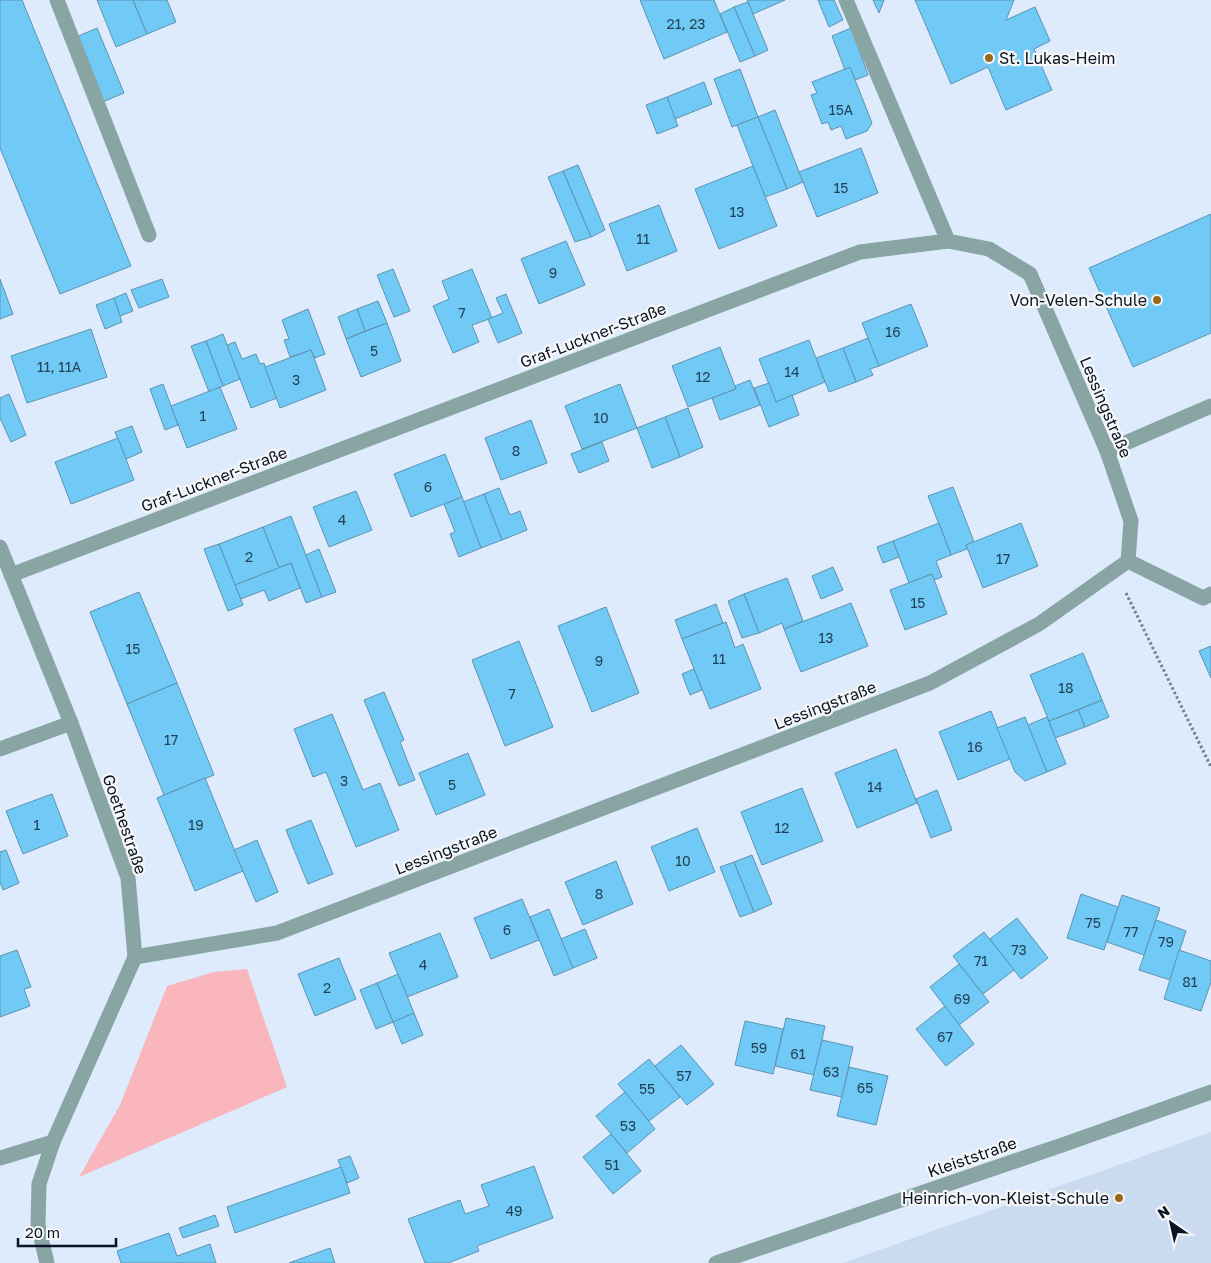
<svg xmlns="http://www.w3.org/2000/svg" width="1211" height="1263" viewBox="0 0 1211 1263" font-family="'Golos Text',sans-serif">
<rect width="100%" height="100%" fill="#ddebfd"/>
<polygon fill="#cadbef" points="1211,1132 1211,1263 843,1263"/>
<polygon fill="#f9b6bd" points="247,969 287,1087 79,1177 120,1105 167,986 214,972"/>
<g fill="#71caf6" stroke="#5d93af">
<polygon points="0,0 22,0 131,266 60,294 0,148"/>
<polygon points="97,0 133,0 147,34 116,47"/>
<polygon points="133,0 167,0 176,22 147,34"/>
<polygon points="640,0 714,0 727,32 664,59"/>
<polygon points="747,0 785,0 753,14"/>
<polygon points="818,0 834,0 843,20 829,27"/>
<polygon points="873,0 884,0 879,13"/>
<polygon points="915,0 1014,0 1006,20 1035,7 1050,41 1034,49 1052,90 1006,110 988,67 951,84"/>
<polygon points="748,2 768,50 755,56 734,7"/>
<polygon points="734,7 755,56 740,62 720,14"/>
<polygon points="97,28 124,93 100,103 74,38"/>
<polygon points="851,28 868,75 855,80 850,67 845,70 832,36"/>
<polygon points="850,67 872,123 867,131 846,139 841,126 831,130 828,122 822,124 811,95 817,93 812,82"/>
<polygon points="740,69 758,117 732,127 714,79"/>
<polygon points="704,82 712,104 675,119 667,97"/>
<polygon points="667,97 678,126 657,134 646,105"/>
<polygon points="775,110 803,182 787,189 758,117"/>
<polygon points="758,117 787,189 765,197 737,125"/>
<polygon points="861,148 878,193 817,217 799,172"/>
<polygon points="578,165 605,230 591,237 563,171"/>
<polygon points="753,166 777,226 719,249 695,189"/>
<polygon points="563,171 591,237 575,242 548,177"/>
<polygon points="659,205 677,251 627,271 609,224"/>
<polygon points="1211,214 1211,333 1133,367 1089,268"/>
<polygon points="566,241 585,285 539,304 521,259"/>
<polygon points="393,269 410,311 394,317 377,275"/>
<polygon points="472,269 492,318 472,325 479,342 453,353 433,306 449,299 442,281"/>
<polygon points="0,279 13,314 0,319"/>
<polygon points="162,279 169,297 139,308 131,290"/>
<polygon points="126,293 133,311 120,316 114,298"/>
<polygon points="506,294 522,333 498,343 488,319 503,313 496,298"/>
<polygon points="114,298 122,322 105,329 96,305"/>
<polygon points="378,301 387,323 365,331 357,309"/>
<polygon points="911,304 928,346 879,366 862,323"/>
<polygon points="308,309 325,354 315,358 311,350 290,357 284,340 289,339 282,320"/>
<polygon points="357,309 365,331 346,339 338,317"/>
<polygon points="387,323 401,361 361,377 346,339"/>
<polygon points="91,329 107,377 27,403 11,356"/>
<polygon points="223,334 240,379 223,386 206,341"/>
<polygon points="868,338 879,366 870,369 873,375 856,382 843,348"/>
<polygon points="809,340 825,382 776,402 759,359"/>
<polygon points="206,341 223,386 209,392 191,346"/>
<polygon points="235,342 242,359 256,354 260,364 264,363 277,398 251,408 227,345"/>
<polygon points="720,347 736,389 688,407 672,366"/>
<polygon points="843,348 856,382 829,392 816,358"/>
<polygon points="311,350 326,390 280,408 265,367"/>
<polygon points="750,380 760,405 720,420 712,398 736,389 735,386"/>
<polygon points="769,383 776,402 792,395 799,415 769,427 754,388"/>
<polygon points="163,384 178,425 165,430 150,389"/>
<polygon points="620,384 637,428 582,449 565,406"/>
<polygon points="220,387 237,429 187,448 171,406"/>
<polygon points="9,394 26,435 11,442 0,418 0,398"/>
<polygon points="688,408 703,447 680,457 665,417"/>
<polygon points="665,417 680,457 652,468 637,428"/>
<polygon points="531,420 547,463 501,480 485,438"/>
<polygon points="132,426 142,452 126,459 115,432"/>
<polygon points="118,438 134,480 71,504 55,462"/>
<polygon points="602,442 609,461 579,473 571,454"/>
<polygon points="445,454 462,497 411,517 394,474"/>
<polygon points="953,487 974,542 966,545 967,549 951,555 928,496"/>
<polygon points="499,488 510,515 520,511 527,530 502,540 484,494"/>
<polygon points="356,491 372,530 329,547 313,507"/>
<polygon points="484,494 502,540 481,548 463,502"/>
<polygon points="462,497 481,548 459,557 450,534 455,532 444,504"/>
<polygon points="291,516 322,597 306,603 291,563 279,568 263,527"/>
<polygon points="939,523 951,555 936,561 942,577 934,580 932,574 909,583 893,541"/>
<polygon points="1021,523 1038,566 983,588 966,545"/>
<polygon points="263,527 279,568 235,585 219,544"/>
<polygon points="893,541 899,557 883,563 877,547"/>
<polygon points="219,544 243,605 228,611 204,549"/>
<polygon points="319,549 336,592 322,597 306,555"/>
<polygon points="291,563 300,588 269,601 264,590 241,599 235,585"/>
<polygon points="833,567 843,590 821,599 812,576"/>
<polygon points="932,574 947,614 905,630 890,590"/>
<polygon points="787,578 803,621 784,629 782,623 759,633 744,594"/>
<polygon points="139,592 177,683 127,704 90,612"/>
<polygon points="744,594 759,633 742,638 728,601"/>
<polygon points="851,603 868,646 801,672 784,629"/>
<polygon points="716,604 723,623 682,639 675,620"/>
<polygon points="606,607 639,693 592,712 558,626"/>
<polygon points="726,622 735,648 743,644 761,689 710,709 682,639"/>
<polygon points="519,641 553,727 505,746 472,660"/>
<polygon points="1211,646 1211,678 1199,651"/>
<polygon points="1083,653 1102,700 1049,721 1030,675"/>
<polygon points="694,669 702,690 690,695 682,674"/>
<polygon points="177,683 214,775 164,795 127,704"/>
<polygon points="384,692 404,740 400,742 415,780 399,786 364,700"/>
<polygon points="1102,700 1109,717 1085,727 1078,710"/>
<polygon points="1078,710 1085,727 1055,738 1049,721"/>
<polygon points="991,711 1010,759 958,780 939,732"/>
<polygon points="332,714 363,790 380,783 399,830 356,847 326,772 313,777 294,729"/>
<polygon points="1025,717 1047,772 1025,781 1015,772 997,728"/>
<polygon points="1047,717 1066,764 1047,772 1028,725"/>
<polygon points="896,749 917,803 857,828 835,773"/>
<polygon points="468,753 485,795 436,815 419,773"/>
<polygon points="205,778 243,871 195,891 157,798"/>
<polygon points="802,788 823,841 762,865 741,812"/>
<polygon points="937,790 952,830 931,838 916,799"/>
<polygon points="52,794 68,836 23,854 6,811"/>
<polygon points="311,820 333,874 308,884 286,830"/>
<polygon points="697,828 715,872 669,891 651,847"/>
<polygon points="257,840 278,892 256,902 234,850"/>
<polygon points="6,850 19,883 3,890 0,882 0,852"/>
<polygon points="752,855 772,904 754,912 734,862"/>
<polygon points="616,861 633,904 583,925 565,882"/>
<polygon points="734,862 754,912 740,917 720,867"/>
<polygon points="1081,894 1118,907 1104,950 1067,938"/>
<polygon points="1122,895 1160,908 1144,955 1107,942"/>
<polygon points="522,899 539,940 491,959 474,918"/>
<polygon points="549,909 573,968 554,976 530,917"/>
<polygon points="1017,918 1048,958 1021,979 990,939"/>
<polygon points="1156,920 1186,931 1170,980 1139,970"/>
<polygon points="585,929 597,958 573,968 561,939"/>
<polygon points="984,932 1014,970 983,994 953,956"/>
<polygon points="440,933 458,977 407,997 389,953"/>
<polygon points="17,950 31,987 24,989 30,1006 0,1017 0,956"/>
<polygon points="1179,950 1211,961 1211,982 1201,1011 1164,999"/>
<polygon points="339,958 356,999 315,1016 298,974"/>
<polygon points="959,964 989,1002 959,1025 930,987"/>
<polygon points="398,974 414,1013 393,1022 377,983"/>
<polygon points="377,983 393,1022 376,1029 360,990"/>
<polygon points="945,1006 974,1044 946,1066 916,1029"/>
<polygon points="414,1013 423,1035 402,1044 393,1022"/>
<polygon points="786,1018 825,1026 814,1075 775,1066"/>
<polygon points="745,1021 783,1029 773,1074 735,1065"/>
<polygon points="822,1040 853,1047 842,1097 810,1090"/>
<polygon points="681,1045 714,1084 687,1105 655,1066"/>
<polygon points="649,1059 680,1097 649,1121 618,1084"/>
<polygon points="849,1067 888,1076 876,1125 837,1116"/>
<polygon points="625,1092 655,1129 627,1153 596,1116"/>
<polygon points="611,1134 641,1171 613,1194 583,1157"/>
<polygon points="350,1156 359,1178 347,1183 338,1160"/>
<polygon points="534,1166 553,1218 477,1246 479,1251 448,1263 425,1263 408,1219 460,1200 465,1214 489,1206 481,1185"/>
<polygon points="341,1167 350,1193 235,1233 227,1207"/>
<polygon points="215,1215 219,1226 183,1238 179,1228"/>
<polygon points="169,1233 177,1256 210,1244 216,1263 121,1263 117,1251"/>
<polygon points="330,1248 335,1263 289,1263"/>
</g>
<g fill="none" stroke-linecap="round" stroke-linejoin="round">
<polyline stroke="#728090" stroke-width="3" stroke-dasharray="2.5 2.5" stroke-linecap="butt" points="1126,593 1211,767"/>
<g stroke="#88a5a3" stroke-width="15">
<polyline points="57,0 149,235"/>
<polyline points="846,0 948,241"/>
<polyline points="1107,451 1211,406"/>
<polyline points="0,547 71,723 128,878 135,957 53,1142 39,1184 38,1225 47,1263"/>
<polyline points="1128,561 1203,598 1211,594"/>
<polyline points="11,575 860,252 948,241 989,249 1030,274 1107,451 1131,521 1128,561 1039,624 930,683 277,933 135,957"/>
<polyline points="0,749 71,723"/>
<polyline points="0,1158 53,1142"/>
<polyline points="716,1263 1068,1143 1211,1092"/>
</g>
</g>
<g fill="#9a681c" stroke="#f7f7f7" stroke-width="2">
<circle cx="989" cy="58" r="5"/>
<circle cx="1157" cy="300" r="5"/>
<circle cx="1119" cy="1198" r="5"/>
</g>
<g text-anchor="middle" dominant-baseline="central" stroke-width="4.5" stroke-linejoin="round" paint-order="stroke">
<g font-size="14" fill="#224258">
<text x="686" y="23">21, 23</text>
<text x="841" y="109">15A</text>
<text x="841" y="187">15</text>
<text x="737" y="211">13</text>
<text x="643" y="238">11</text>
<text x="553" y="272">9</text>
<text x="462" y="312">7</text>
<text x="893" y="331">16</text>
<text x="374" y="350">5</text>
<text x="59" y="366">11, 11A</text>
<text x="792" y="371">14</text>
<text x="703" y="376">12</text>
<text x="296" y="379">3</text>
<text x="203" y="415">1</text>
<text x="601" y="417">10</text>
<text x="516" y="450">8</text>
<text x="428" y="486">6</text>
<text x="342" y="519">4</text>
<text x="249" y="556">2</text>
<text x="1003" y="558">17</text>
<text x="918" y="602">15</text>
<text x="826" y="637">13</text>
<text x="133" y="648">15</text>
<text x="719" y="658">11</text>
<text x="599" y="660">9</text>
<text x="1066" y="687">18</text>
<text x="512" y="693">7</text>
<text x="171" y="739">17</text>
<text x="975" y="746">16</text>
<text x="344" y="780">3</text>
<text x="452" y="784">5</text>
<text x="875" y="786">14</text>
<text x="37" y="824">1</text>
<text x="196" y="824">19</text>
<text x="782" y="827">12</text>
<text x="683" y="860">10</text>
<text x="599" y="893">8</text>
<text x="1093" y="922">75</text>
<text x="507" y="929">6</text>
<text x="1131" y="931">77</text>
<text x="1166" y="941">79</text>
<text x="1019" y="949">73</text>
<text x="981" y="960">71</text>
<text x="423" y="964">4</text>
<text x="1190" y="981">81</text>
<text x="327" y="987">2</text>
<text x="962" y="998">69</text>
<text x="945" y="1036">67</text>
<text x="759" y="1047">59</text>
<text x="798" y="1053">61</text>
<text x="831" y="1071">63</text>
<text x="684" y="1075">57</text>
<text x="865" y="1087">65</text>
<text x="647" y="1088">55</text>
<text x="628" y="1125">53</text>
<text x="612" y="1164">51</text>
<text x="514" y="1210">49</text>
</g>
<g font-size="16" fill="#071423" stroke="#f7f7f7" text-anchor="end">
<text x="999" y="58" text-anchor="start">St. Lukas-Heim</text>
<text x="1147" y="300">Von-Velen-Schule</text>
<text x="1109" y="1198">Heinrich-von-Kleist-Schule</text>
</g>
<g font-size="16" fill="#071423" stroke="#f7f7f7">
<text transform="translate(593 335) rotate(-21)">Graf-Luckner-Straße</text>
<text transform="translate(1106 407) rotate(67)">Lessingstraße</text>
<text transform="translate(214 479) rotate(-21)">Graf-Luckner-Straße</text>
<text transform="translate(825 705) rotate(-21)">Lessingstraße</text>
<text transform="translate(125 824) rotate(71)">Goethestraße</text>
<text transform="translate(446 850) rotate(-21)">Lessingstraße</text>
<text transform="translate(972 1157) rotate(-19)">Kleiststraße</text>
</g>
</g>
<g transform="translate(1171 1223) rotate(326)" stroke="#f7f7f7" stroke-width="4" paint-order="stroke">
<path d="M0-4L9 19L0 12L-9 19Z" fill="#071423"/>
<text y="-8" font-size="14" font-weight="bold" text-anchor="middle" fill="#071423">N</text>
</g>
<path d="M18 1238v8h98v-8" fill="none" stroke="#071423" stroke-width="2.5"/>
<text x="25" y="1238" font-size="15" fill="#071423" stroke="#f7f7f7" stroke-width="4" paint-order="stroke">20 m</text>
</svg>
